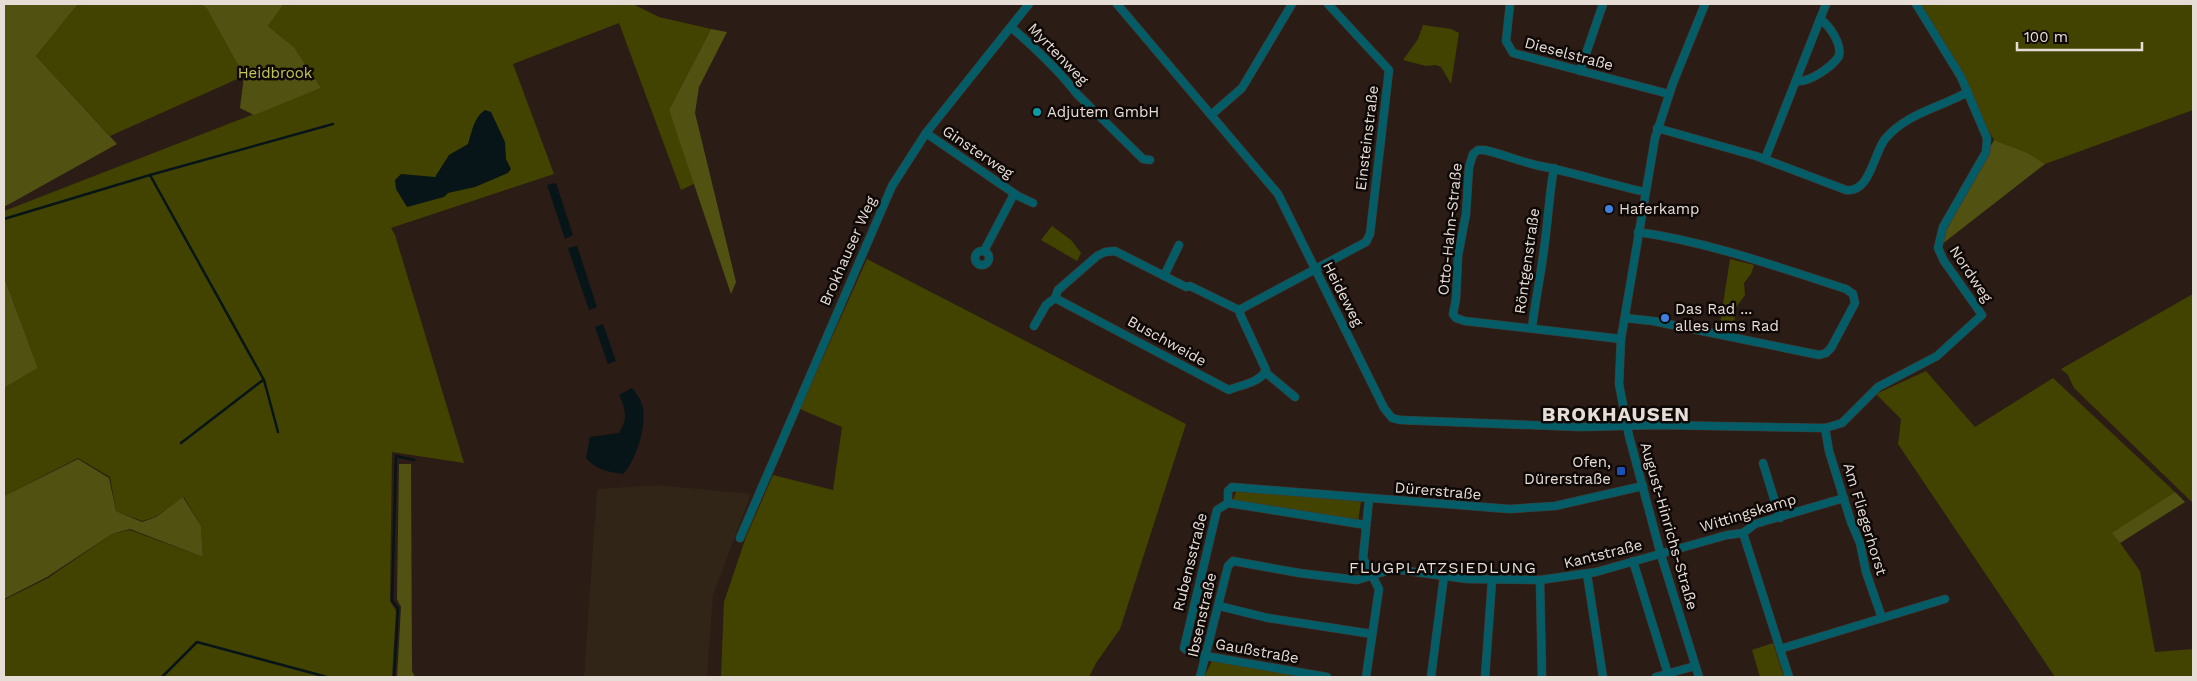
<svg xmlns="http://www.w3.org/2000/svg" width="2197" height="681" viewBox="0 0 2197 681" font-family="'Work Sans',sans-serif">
<rect width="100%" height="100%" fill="#2b1c15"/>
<polygon fill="#302516" points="657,485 751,494 713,595 707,677 584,677 597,489"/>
<g fill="#434300">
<polygon points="78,4 201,4 207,9 244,76 110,136 36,56"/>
<polygon points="284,4 633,4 659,17 711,29 669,110 696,183 681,190 619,23 513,64 554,174 391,228 395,235 464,463 392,452 390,601 396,611 392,677 4,677 4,600 48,578 112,534 130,530 203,557 201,526 184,497 155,517 142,521 116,511 110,477 78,458 4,496 4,388 38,368 4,277 4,211 321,88 294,47 268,26"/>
<polygon points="1918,4 2193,4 2193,110 2045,164 2028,153 1994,140"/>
<polygon points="1423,25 1451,29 1459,33 1451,84 1441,67 1436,65 1426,66 1403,60 1418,39"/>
<polygon points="1052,226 1071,240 1081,253 1077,261 1041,240"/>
<polygon points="867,259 1186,424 1120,629 1096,663 1089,677 721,677 724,602 746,537 773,475 833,490 842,427 800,409"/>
<polygon points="1730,259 1754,265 1751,274 1744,283 1745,295 1735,309 1734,332 1719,330"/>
<polygon points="2193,294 2193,503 2074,388 2068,375 2061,369"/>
<polygon points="1926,371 1975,427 2053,378 2175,492 2113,533 2140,571 2155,652 2193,649 2193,677 2055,677 1898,444 1901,419 1876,394"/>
<polygon points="1243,491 1361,501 1358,522 1233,500 1236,492"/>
<polygon points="1773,643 1784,677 1760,677 1752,650"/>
<polygon points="1212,661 1308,677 1204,677"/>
</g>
<g fill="#515211">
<polygon points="4,4 78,4 36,56 117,144 4,207"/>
<polygon points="201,4 284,4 268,26 294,47 321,88 254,115 240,108 244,76 207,9"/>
<polygon points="711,29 727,32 699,87 695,113 736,282 731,294 669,110"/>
<polygon points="1994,140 2028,153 2045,164 1937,248"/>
<polygon points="4,277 38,368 4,388"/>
<polygon points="78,459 109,478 116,511 142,522 156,517 183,497 201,526 203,557 130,529 112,534 47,577 4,599 4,496"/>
<polygon points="399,464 411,464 412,671 415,677 397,677 401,607 397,599"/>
<polygon points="2175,492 2185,502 2120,543 2112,533"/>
</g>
<g fill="#071418">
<path d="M 485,110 L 491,112 L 505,142 L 506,159 L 511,169 L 508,173 L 475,187 L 448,193 L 444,197 L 407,207 L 396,189 L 395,180 L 401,174 L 435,177 L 449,155 L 468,144 C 472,131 474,117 485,110 Z"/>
<polygon points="556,183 573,235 565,239 547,185"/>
<polygon points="577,246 597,307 589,310 568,248"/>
<polygon points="603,324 616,361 608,364 595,327"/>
<path d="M 632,388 C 637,394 642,401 643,409 C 646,428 636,461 623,474 C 609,472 596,470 586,458 L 590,437 L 619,433 C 628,420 626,409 619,395 Z"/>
</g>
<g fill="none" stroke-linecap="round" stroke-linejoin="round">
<g stroke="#071418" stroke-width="2.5">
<polyline points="150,175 333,124"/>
<polyline points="4,219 150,175 264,380 278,432"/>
<polyline points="181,443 263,380"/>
<polyline points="162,677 197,642 327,677"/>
<polyline points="394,677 398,608 392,601 396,456 414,460"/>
</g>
<defs>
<g id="street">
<polyline points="1117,4 1278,194 1384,408 1392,418 1400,420 1581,427 1657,425 1825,428 1842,423 1878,387 1937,356 1982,315 1944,261 1938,248 1943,227 1986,152 1987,138 1961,77 1916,4"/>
<polyline points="1510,4 1506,41 1513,53 1669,94"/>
<path d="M 1011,27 C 1034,47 1058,69 1077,94 L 1143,159 L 1150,160"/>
<polyline points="1580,71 1603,4"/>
<path d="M 1796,81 C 1809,83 1832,67 1839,56 C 1842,44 1830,26 1820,19"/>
<polyline points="1211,115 1242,88 1292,4"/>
<path d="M 1657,128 L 1756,156 L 1846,190 C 1870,193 1873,155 1885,139 C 1907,113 1939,108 1968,92"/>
<polyline points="926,133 1018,196 1033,203"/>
<polyline points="1765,159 1826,4"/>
<circle cx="982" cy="258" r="7"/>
<polyline points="984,251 1014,194"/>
<polyline points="1164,276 1179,245"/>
<path d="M 1055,298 L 1229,390 C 1240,385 1260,383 1266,370 L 1240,314 L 1241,309"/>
<path d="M 1625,318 L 1653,321 L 1819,355 L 1826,353 L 1831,348 L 1855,303 L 1853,294 L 1846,289 C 1778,267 1709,242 1638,232"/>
<polyline points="1034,326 1046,305 1055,298 1058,290 1097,256 1105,252 1115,251 1186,287 1190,286 1239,310 1366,242 1370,234 1389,70 1328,4"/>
<path d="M 1532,328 C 1535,301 1541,275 1544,249 C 1548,222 1549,195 1554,168"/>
<path d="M 1621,339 L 1465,321 L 1456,318 L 1453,314 L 1456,299 L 1458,256 L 1466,214 L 1469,167 L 1473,154 L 1478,150 L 1484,150 C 1503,154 1521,162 1540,166 C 1576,173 1609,184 1645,192"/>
<polyline points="1265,372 1295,397"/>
<polyline points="1825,428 1829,451 1851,522 1860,543 1866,572 1882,618"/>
<polyline points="1763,463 1780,518"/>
<polyline points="1228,503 1366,525"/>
<polyline points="1743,533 1789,677"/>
<polyline points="740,538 892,186 926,133 1029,4"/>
<polyline points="1633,561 1668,674"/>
<polyline points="1587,574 1603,677"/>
<polyline points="1540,580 1542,677"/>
<polyline points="1219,606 1268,618 1372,634"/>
<polyline points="1780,649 1945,599"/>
<polyline points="1200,677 1228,566 1233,561 1299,573 1357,580 1393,569 1467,579 1540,580 1596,572 1727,535 1743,533 1755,524 1844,498"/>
<polyline points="1327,677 1206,656 1189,652 1184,648 1217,510 1228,503 1228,491 1232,487 1509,509 1555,506 1643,486"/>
<polyline points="1366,677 1379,589 1363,558 1369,499"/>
<polyline points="1431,677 1444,576"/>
<polyline points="1485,677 1492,581"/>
<polyline points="1656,677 1695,666"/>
<polyline points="1699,677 1661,555 1629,436 1619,384 1621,339 1655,138 1673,83 1705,4"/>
</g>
</defs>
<use href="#street" stroke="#453730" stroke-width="9"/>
<use href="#street" stroke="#045c67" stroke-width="8"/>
</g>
<circle fill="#0f9aa8" stroke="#0e0806" stroke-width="2" cx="1037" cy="112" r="5"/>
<g fill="#3f7fe0" stroke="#0e0806" stroke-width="2">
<circle cx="1609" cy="209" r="5"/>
<circle cx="1665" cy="318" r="5"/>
</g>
<rect fill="#1a4fb4" stroke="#0e0806" stroke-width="2" x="1616" y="466" width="10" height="10" rx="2.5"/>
<g text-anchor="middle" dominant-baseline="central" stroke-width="5" stroke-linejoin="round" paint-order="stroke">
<g font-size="15" fill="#e7ddd7" stroke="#0e0806">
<text transform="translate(1058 54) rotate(46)">Myrtenweg</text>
<text transform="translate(1569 54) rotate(15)">Dieselstraße</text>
<text transform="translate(1367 138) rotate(-83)">Einsteinstraße</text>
<text transform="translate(978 152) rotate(34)">Ginsterweg</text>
<text transform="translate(1450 229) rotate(-84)">Otto-Hahn-Straße</text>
<text transform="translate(848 251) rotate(-66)">Brokhauser Weg</text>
<text transform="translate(1527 261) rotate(-82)">Röntgenstraße</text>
<text transform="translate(1971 274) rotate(56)">Nordweg</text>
<text transform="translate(1343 294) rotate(63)">Heideweg</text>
<text transform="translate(1167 341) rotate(29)">Buschweide</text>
<text transform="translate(1438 491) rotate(5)">Dürerstraße</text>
<text transform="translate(1748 513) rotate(-17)">Wittingskamp</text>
<text transform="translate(1865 519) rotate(73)">Am Fliegerhorst</text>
<text transform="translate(1669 526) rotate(74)">August-Hinrichs-Straße</text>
<text transform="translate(1603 554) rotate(-14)">Kantstraße</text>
<text transform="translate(1190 562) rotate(-76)">Rubensstraße</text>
<text transform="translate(1202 615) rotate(-77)">Ibsenstraße</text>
<text transform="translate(1257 651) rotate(10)">Gaußstraße</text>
</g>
<g font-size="15" fill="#c3c556" stroke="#0e0806">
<text x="275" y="73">Heidbrook</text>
</g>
<g font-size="15" fill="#e7ddd7" stroke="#0e0806" text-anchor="start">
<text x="1047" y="112">Adjutem GmbH</text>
<text x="1619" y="209">Haferkamp</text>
<text x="1675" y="309">Das Rad ...<tspan x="1675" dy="17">alles ums Rad</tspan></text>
<text x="1611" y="462" text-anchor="end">Ofen,<tspan x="1611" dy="17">Dürerstraße</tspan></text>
</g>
<g font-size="16" letter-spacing="1" fill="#e7ddd7" stroke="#0e0806">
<text x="1443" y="567">FLUGPLATZSIEDLUNG</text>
</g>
<g font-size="20" font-weight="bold" letter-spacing="1" fill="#e7ddd7" stroke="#0e0806">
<text x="1616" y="414">BROKHAUSEN</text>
</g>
</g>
<rect width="2197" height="681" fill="none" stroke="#e7ddd7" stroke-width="10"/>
<path d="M2017 42v8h125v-8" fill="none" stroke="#e7ddd7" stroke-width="2.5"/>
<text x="2024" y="42" font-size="15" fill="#e7ddd7" stroke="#0e0806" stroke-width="4" paint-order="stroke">100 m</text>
</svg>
